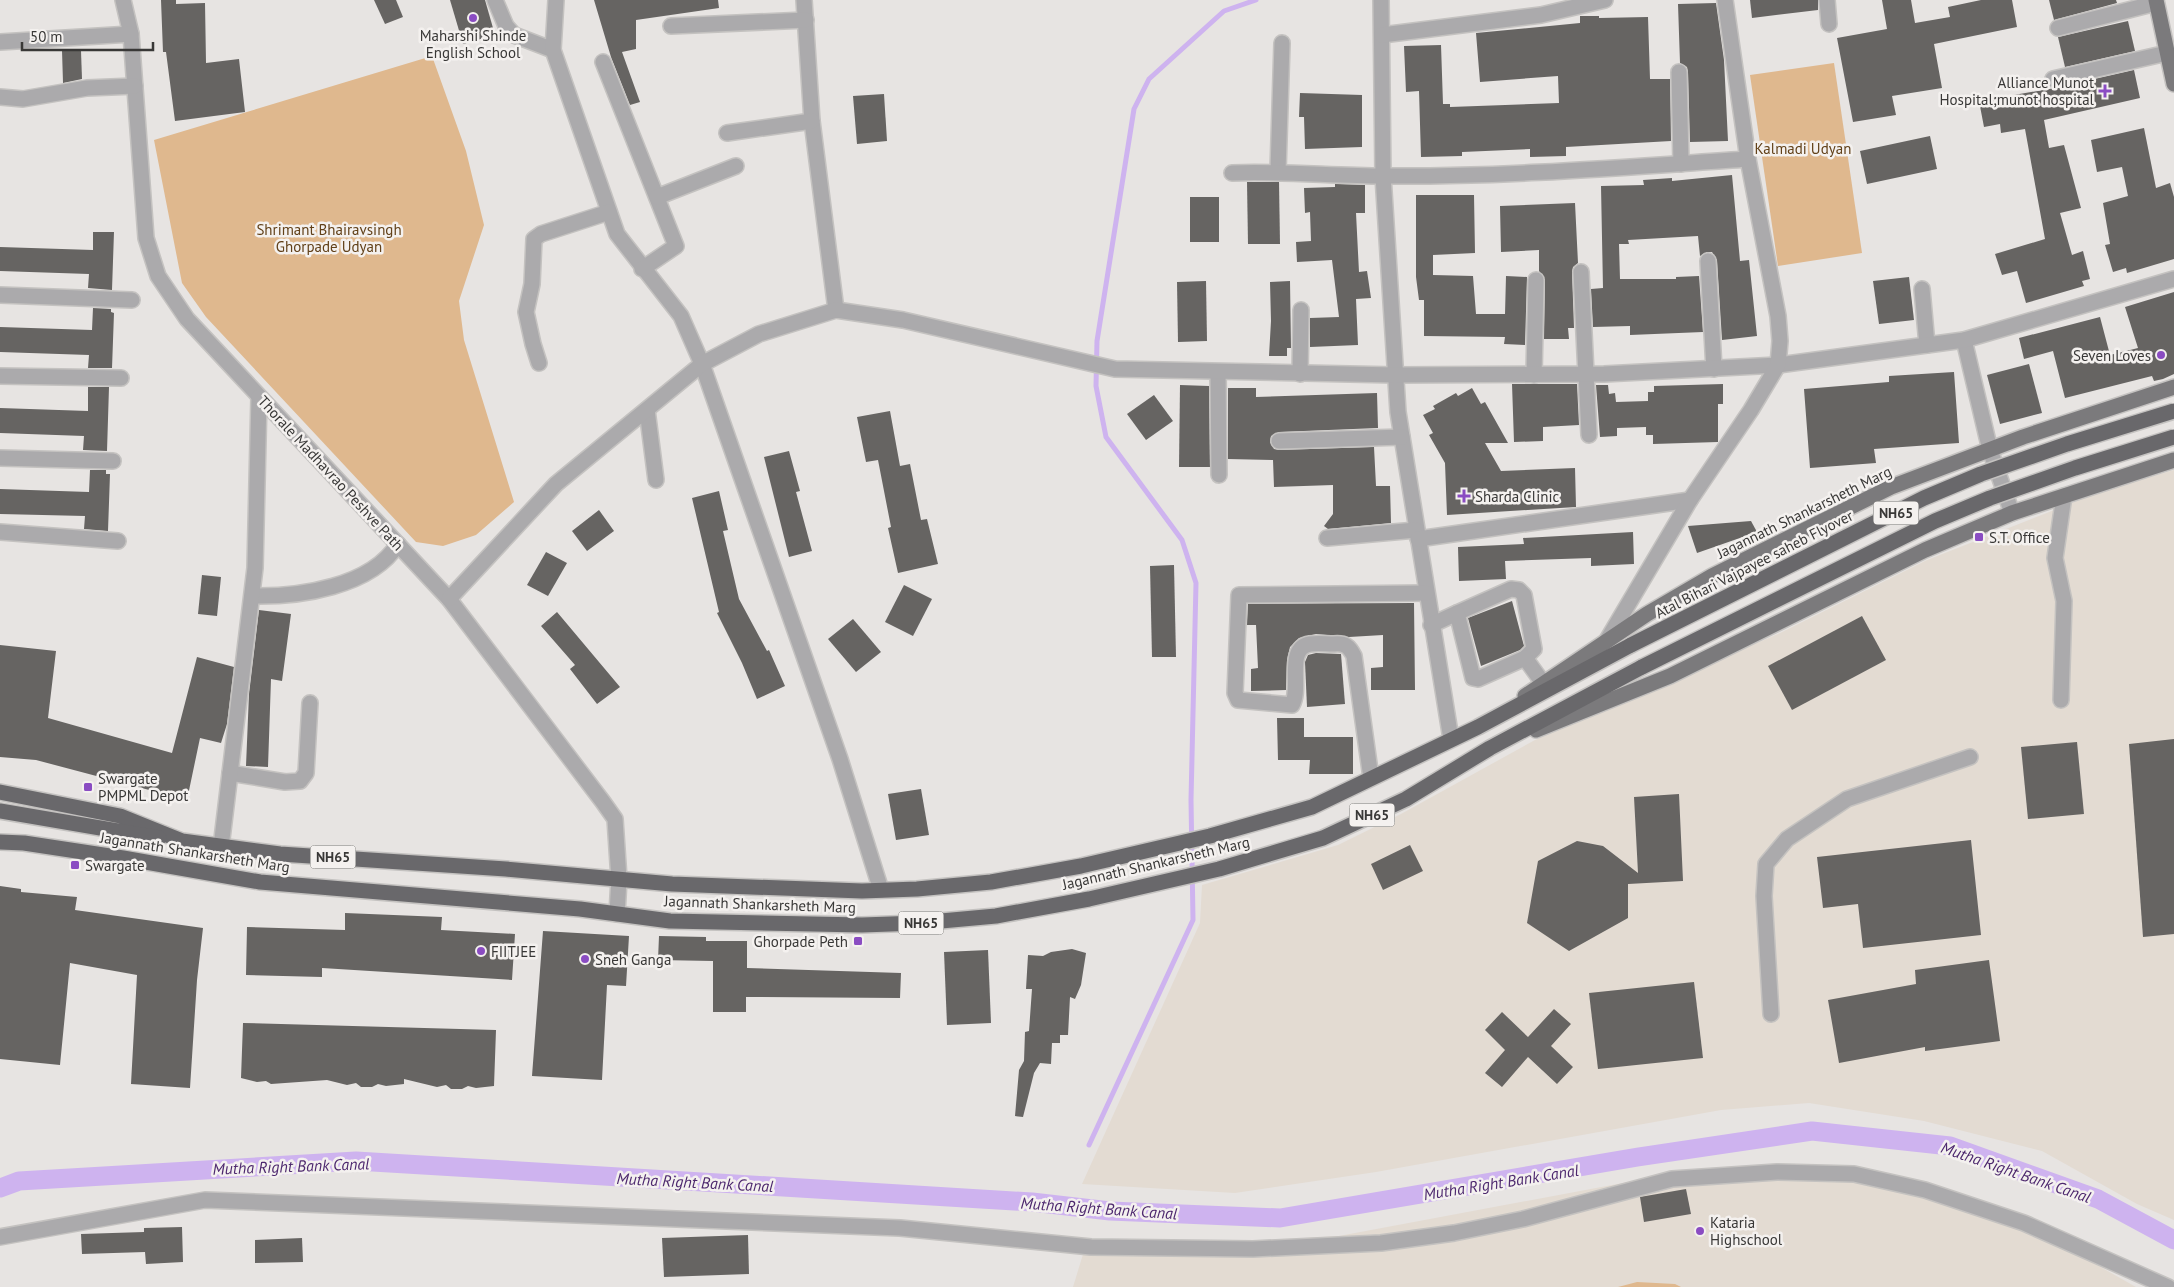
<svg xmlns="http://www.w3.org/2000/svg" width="2174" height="1287" viewBox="0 0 2174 1287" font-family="'PT Sans',sans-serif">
<rect width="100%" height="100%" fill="#e7e4e2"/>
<g fill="#e3dbd2">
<polygon points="2174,470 2174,1220 2137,1204 2042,1151 1924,1121 1809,1103 1721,1110 1376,1172 1235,1193 1082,1184 1200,923 1202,885 1338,845 1401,814 1535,740 1780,633 1927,560 2105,490"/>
<polygon points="1852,1174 2028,1226 2136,1287 1073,1287 1084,1251 1339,1236 1660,1176"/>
</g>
<g fill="#dfb88e">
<polygon points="432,56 466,151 484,225 459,301 464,340 514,502 476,535 443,546 416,542 206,317 182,283 154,140"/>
<polygon points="1834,63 1862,253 1778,266 1750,75"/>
<polygon points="1637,1282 1675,1284 1681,1287 1618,1287"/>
</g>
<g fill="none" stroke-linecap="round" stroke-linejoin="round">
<polyline stroke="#ceb3ef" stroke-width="5" points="1089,1145 1193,920 1191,800 1196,583 1182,540 1106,437 1096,386 1097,341 1134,109 1149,79 1224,11 1256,0"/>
<polyline stroke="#ceb3ef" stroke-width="19" points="0,1188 19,1181 356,1161 1032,1202 1110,1211 1280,1218 1638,1157 1812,1131 1950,1146 2098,1199 2174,1240"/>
</g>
<g fill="#666462">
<polygon points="161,0 176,0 176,4 205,3 206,63 239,59 245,112 175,121 166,52 163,52"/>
<polygon points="374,0 396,0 403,17 385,24"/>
<polygon points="450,0 485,0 495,35 463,44"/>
<polygon points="594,0 718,0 719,8 636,20 636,49 622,52 640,102 630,105 611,57"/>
<polygon points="1750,0 1818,0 1818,10 1752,18"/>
<polygon points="1882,0 1911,0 1915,23 1950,17 1948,7 1981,0 2012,0 2017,27 1934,44 1942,88 1892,96 1896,115 1853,122 1837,38 1887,29"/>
<polygon points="2049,0 2116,0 2117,3 2054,20"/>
<polygon points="1716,3 1724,60 1728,141 1690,142 1688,72 1687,67 1680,63 1678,4"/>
<polygon points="1580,16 1599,16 1599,18 1648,17 1650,79 1670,79 1671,141 1566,147 1566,156 1530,157 1530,149 1462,152 1462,156 1421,157 1419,91 1406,92 1404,46 1441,45 1443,104 1450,104 1450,107 1559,103 1558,76 1480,82 1476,33 1580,23"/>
<polygon points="2128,21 2135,51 2065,67 2058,37"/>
<polygon points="62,51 81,51 82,79 63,83"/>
<polygon points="2134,70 2140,98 2044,120 2049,148 2064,145 2081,208 2060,213 2072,255 2083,251 2090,279 2082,281 2084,286 2026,303 2017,271 2002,275 1995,254 2045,239 2025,129 2001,133 2000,124 1984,127 1979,101 2055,88"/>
<polygon points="1300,93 1362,95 1362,147 1305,149 1304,117 1299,117"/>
<polygon points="884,94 887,141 857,144 853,96"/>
<polygon points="2144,128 2156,188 2170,183 2174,197 2174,259 2127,273 2126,268 2113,272 2105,245 2110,244 2103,203 2128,196 2122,167 2097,172 2091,140"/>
<polygon points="1930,136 1937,169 1867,184 1860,151"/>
<polygon points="1732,175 1740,261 1749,260 1757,336 1722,340 1717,260 1712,252 1707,252 1700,256 1698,236 1628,240 1629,244 1619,244 1620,279 1676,279 1676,277 1699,276 1703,332 1630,335 1630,326 1593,327 1591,289 1603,288 1601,186 1644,185 1643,180 1672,178 1672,181"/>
<polygon points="1247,182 1279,182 1280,244 1248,244"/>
<polygon points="1335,184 1365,185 1365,213 1356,213 1359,272 1367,271 1371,298 1356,299 1358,345 1310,347 1310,318 1339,317 1332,260 1297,262 1296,242 1311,241 1310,212 1305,213 1304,188 1335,187"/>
<polygon points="1416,195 1474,195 1475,253 1433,255 1433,275 1473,276 1476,314 1505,314 1506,276 1527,277 1525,345 1504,344 1505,337 1424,336 1424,300 1419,300 1416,277"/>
<rect x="1190" y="197" width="29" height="45"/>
<polygon points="1575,203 1578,263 1573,267 1572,272 1574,328 1568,328 1569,339 1544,339 1545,280 1539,271 1539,250 1501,252 1500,206"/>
<polygon points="93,232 114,232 112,290 88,288 89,274 0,271 0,247 93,250"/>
<polygon points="1909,277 1914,320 1879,324 1873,281"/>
<polygon points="1206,281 1207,341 1178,342 1177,282"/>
<polygon points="1290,281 1291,348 1287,348 1287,356 1269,356 1271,321 1270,282"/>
<polygon points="2174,292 2174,374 2163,379 2154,381 2152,376 2065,398 2053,351 2024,359 2019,338 2100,317 2110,355 2138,348 2125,307"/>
<polygon points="93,308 111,309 111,312 114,313 112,368 88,368 89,355 0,352 0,327 92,330"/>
<polygon points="2029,364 2042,413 2000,424 1987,375"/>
<polygon points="1954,372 1959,443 1874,449 1876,463 1810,468 1804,389 1889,382 1889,376"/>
<polygon points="1512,384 1577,384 1579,425 1543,427 1543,441 1514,442"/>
<polygon points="1723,384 1723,404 1718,404 1718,442 1653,444 1653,435 1646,435 1646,427 1617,428 1617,436 1600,437 1596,385 1608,385 1609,394 1615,393 1616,402 1648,401 1648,392 1654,392 1654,386"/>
<polygon points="1180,385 1209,386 1210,467 1179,467"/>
<polygon points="88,387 109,387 107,451 83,450 84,436 0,433 0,408 88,411"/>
<polygon points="1228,388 1256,388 1256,397 1377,393 1378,428 1279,432 1271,436 1270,442 1274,449 1279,450 1374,447 1376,486 1390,486 1391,523 1328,529 1324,526 1333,514 1333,485 1274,487 1273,460 1228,459"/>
<polygon points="1472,388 1481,404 1485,402 1508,443 1485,443 1501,471 1575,468 1576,507 1447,515 1445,463 1429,435 1433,433 1423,415 1435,409 1433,406 1456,393 1458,396"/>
<polygon points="1154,395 1173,421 1146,440 1127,414"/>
<polygon points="890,411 900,466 910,464 921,520 927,519 938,564 898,573 888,528 891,527 878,460 866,462 857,417"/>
<polygon points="789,451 800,491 796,492 812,551 789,557 764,457"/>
<polygon points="90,470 106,470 106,474 110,474 108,531 84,529 85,516 0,514 0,489 89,492"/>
<polygon points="719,491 728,530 723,531 739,599 767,651 769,650 785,686 757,699 742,663 717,613 719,612 692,498"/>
<polygon points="599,510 614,531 587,551 572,531"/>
<polygon points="1751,521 1757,532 1697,553 1688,526"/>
<polygon points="1633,532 1634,564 1591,566 1591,558 1505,561 1506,579 1459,581 1458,547 1524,544 1523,538"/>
<polygon points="546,552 567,563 548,596 527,585"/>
<polygon points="1174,565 1176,657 1152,657 1150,566"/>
<polygon points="202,575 221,577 217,616 198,614"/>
<polygon points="904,585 932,599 913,636 885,622"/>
<polygon points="1512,601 1524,646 1520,650 1481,666 1468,618"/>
<polygon points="1414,603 1415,690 1371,690 1371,668 1383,667 1383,635 1349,637 1316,634 1299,638 1290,647 1287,660 1286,690 1251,691 1251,669 1258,668 1256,625 1247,625 1248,604"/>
<polygon points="259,610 291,614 282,681 271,679 268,767 246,766 249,694"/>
<polygon points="557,612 620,687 597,704 570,669 575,665 541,626"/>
<polygon points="1862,616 1886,660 1792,710 1768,666"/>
<polygon points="853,619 881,652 856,672 828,639"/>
<polygon points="0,645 56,651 48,718 172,753 197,657 234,667 227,724 221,743 200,738 187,800 36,760 0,757"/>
<polygon points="1316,653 1341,654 1345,704 1307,707 1305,662 1308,655"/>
<polygon points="1277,718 1304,718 1304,737 1353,737 1353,774 1309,774 1310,760 1278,760"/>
<polygon points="2174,739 2174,934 2143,937 2129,744"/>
<polygon points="2077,742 2084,814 2028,819 2021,747"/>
<polygon points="921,789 929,835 896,840 888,794"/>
<polygon points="1679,794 1683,881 1628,884 1628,918 1569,951 1527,923 1538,861 1577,841 1603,846 1638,873 1634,797"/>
<polygon points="1971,840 1981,935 1863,948 1858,904 1823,908 1817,857"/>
<polygon points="1410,845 1423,871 1383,890 1371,864"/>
<polygon points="0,886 21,889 21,892 77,897 75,910 203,928 197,980 190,1088 131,1084 137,975 70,963 60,1065 0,1059"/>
<polygon points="345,913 442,917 441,930 515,934 512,980 322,968 322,977 246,975 247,927 345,930"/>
<polygon points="543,931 629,936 626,986 607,985 602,1080 532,1076"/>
<polygon points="659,936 706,937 706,941 747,941 747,968 901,973 900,998 746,997 746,1012 713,1012 713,961 658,960"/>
<polygon points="1072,949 1086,953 1081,985 1075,999 1070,997 1068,1035 1060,1035 1060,1043 1052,1043 1051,1064 1040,1063 1034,1073 1023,1117 1015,1116 1019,1070 1024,1061 1025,1032 1029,1031 1032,989 1026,989 1028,955 1043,956 1051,952"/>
<polygon points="988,950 991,1023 947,1025 944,952"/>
<polygon points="1989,960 2000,1041 1925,1051 1925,1047 1839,1063 1828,1000 1916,984 1915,970"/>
<polygon points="1694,982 1703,1058 1598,1069 1589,993"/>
<polygon points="1554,1009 1571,1024 1551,1046 1573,1067 1557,1084 1528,1057 1502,1087 1485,1073 1505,1050 1485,1030 1502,1012 1528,1037"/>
<polygon points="243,1023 496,1030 494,1086 476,1088 468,1086 462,1089 451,1089 446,1085 437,1087 404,1079 404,1084 386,1086 378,1084 372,1087 361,1087 356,1083 347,1085 327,1080 271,1084 266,1081 257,1082 241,1078"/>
<polygon points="1686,1189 1691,1214 1644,1222 1640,1197"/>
<polygon points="182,1227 183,1262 146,1264 145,1252 82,1254 81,1234 144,1232 144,1228"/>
<polygon points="748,1235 749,1274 664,1277 662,1238"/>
<polygon points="302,1238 303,1262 255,1263 255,1240"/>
</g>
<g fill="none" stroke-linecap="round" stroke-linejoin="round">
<defs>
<g id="minor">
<polyline points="123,0 131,34 146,238 158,276 187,319 449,599 603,802 615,819 619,879 617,914"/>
<polyline points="495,0 506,26 514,35 553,50"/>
<polyline points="556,0 553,50 617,234 681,316 702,364 840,759 881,890"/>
<polyline points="804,0 812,121 836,310"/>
<polyline points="1381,0 1383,176 1398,412 1451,739"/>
<polyline points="1827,0 1829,24"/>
<polyline points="671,26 806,20"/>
<polyline points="2058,28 2156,3"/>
<polyline points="1382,35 1541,15 1605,0"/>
<polyline points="0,42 131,34"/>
<polyline points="603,62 676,246 642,269"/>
<polyline points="1679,72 1681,164"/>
<polyline points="2053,79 2167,53"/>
<polyline points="0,97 23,99 87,88 135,86"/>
<polyline points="727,133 812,121"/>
<polyline points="1278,171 1282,43"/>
<path d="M 1232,173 C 1283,171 1333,176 1384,176 C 1505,177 1627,167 1748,159"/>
<polyline points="657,197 736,166"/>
<polyline points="1708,261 1714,369"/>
<polyline points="1581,272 1589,435"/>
<polyline points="1922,289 1927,345"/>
<polyline points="0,295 132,300"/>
<polyline points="1964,340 1990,450 2012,513"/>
<polyline points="539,363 533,344 526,312 532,284 534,239 541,234 609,212"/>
<polyline points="1218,372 1219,475"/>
<polyline points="1300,374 1301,310"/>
<polyline points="1534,375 1536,280"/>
<polyline points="0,376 121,378"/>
<polyline points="647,410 656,480"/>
<polyline points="1279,441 1402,437"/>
<polyline points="0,458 113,461"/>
<polyline points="0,532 118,541"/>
<polyline points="1327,538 1416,530"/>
<polyline points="1418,539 1690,500"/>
<path d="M 252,596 C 299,597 371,587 398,544"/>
<polyline points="449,599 556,484 702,364 759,334 836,310 903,320 1115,369 1395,375 1604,374 1778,365 1964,340 2174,279"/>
<polyline points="1457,613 1511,589 1519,590 1524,595 1534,649 1525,658 1543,683"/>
<polyline points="1431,625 1457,613 1473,678 1478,679 1525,658"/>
<polyline points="1607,640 1690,500 1751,410 1778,365 1780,341 1778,316 1748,159 1725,0"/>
<polyline points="2061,700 2064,601 2055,558 2064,496"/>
<polyline points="230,773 285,782 300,781 306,773 310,703"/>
<path d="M 1371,778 L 1354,656 C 1349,646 1345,643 1334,644 C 1326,644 1318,643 1310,644 C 1285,648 1302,688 1292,705 L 1238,700 L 1235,693 L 1239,595 L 1426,593"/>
<polyline points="221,847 255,568 259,397"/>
<polyline points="1771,1014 1764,896 1766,864 1787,839 1847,799 1970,757"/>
<polyline points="0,1237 205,1200 900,1228 1091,1247 1253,1249 1381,1243 1454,1233 1523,1219 1672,1179 1777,1172 1854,1174 1925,1190 2024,1223 2168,1287"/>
</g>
<g id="major">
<polyline points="2156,0 2174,84"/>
<polyline points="1525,696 1647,614 1712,576 1891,487 2023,437 2174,387"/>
<polyline points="1536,730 1670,676 1925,550 2012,513 2174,460"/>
</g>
<g id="highway">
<polyline points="0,792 120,816 182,841 280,854 506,869 672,884 862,891 917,889 991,882 1081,866 1210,836 1312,807 1478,727 1631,645"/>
<polyline points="0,811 159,838"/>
<polyline points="0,842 24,843 123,858 260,882 580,909 670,921 862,925 919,923 996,916 1089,899 1219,869 1323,838 1406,799 1490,748 1642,667"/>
</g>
</defs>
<use href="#minor" stroke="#c4c2c0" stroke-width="18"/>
<use href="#major" stroke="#c4c2c0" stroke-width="18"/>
<use href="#highway" stroke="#c4c2c0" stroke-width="18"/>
<use href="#minor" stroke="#abaaac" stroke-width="15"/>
<use href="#major" stroke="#7b7a7c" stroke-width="15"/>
<use href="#highway" stroke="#69686b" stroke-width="15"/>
<defs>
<g id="highway-bridge">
<polyline points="1631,645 1924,498 1981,474 2067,444 2174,411"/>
<polyline points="1642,667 1935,521 1990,498 2075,468 2174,437"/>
</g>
</defs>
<use href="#highway-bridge" stroke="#c4c2c0" stroke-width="18" stroke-linecap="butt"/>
<use href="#highway-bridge" stroke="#69686b" stroke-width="15"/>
</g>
<g fill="#8a4cc2" stroke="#f4f1ef" stroke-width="2">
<circle cx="473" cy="18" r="5"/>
<path d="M2102.5 83.5h5v5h5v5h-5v5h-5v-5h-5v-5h5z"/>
<circle cx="2161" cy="355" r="5"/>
<path d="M1461.5 488.5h5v5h5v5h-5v5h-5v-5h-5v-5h5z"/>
<rect x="1974" y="532" width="10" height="10" rx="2.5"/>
<rect x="83" y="782" width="10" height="10" rx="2.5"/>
<rect x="70" y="860" width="10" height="10" rx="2.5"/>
<rect x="853" y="936" width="10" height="10" rx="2.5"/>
<circle cx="481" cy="951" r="5"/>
<circle cx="585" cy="959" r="5"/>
<circle cx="1700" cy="1231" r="5"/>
</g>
<g text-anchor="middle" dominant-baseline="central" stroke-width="5" stroke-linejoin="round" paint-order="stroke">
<g fill="#f4f1ef" stroke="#71706e" stroke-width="1">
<rect x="1873.5" y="501.5" width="45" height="23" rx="4"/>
<rect x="1349.5" y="803.5" width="45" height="23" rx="4"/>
<rect x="310.5" y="845.5" width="45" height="23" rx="4"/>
<rect x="898.5" y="911.5" width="45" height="23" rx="4"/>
</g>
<g font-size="14" font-weight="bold" fill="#393837">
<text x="1896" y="513">NH65</text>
<text x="1372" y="815">NH65</text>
<text x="333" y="857">NH65</text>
<text x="921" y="923">NH65</text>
</g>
<g font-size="15" fill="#393837" stroke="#f4f1ef" text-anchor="start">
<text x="473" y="35" text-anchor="middle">Maharshi Shinde<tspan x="473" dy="17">English School</tspan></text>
<text x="2094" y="82" text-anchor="end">Alliance Munot<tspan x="2094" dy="17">Hospital;munot hospital</tspan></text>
<text x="2151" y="355" text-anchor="end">Seven Loves</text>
<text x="1475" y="496">Sharda Clinic</text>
<text x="1989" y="537">S.T. Office</text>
<text x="98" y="778">Swargate<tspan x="98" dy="17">PMPML Depot</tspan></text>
<text x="85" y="865">Swargate</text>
<text x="848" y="941" text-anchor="end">Ghorpade Peth</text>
<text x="491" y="951">FIITJEE</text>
<text x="595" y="959">Sneh Ganga</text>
<text x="1710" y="1222">Kataria<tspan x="1710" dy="17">Highschool</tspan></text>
</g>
<g font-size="15" fill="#624119" stroke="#f4f1ef">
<text x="1803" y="148">Kalmadi Udyan</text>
<text x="329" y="229">Shrimant Bhairavsingh<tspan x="329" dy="17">Ghorpade Udyan</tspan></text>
</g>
<g font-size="15" fill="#393837" stroke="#f4f1ef">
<text transform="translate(331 473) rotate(47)">Thorale Madhavrao Peshve Path</text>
<text transform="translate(1804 512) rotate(-26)">Jagannath Shankarsheth Marg</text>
<text transform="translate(1754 564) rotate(-27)">Atal Bihari Vajpayee saheb Flyover</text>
<text transform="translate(195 852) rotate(9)">Jagannath Shankarsheth Marg</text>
<text transform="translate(1156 863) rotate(-13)">Jagannath Shankarsheth Marg</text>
<text transform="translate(760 904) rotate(2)">Jagannath Shankarsheth Marg</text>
</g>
<g font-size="16" font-style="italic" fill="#4d286e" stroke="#f4f1ef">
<text transform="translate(291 1166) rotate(-2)">Mutha Right Bank Canal</text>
<text transform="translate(2016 1172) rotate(19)">Mutha Right Bank Canal</text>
<text transform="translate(695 1182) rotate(3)">Mutha Right Bank Canal</text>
<text transform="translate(1501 1182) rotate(-9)">Mutha Right Bank Canal</text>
<text transform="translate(1099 1208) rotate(4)">Mutha Right Bank Canal</text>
</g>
</g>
<path d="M22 42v8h131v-8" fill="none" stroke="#393837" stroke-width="2.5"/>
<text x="30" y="42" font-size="15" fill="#393837" stroke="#f4f1ef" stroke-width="4" paint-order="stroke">50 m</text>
</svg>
